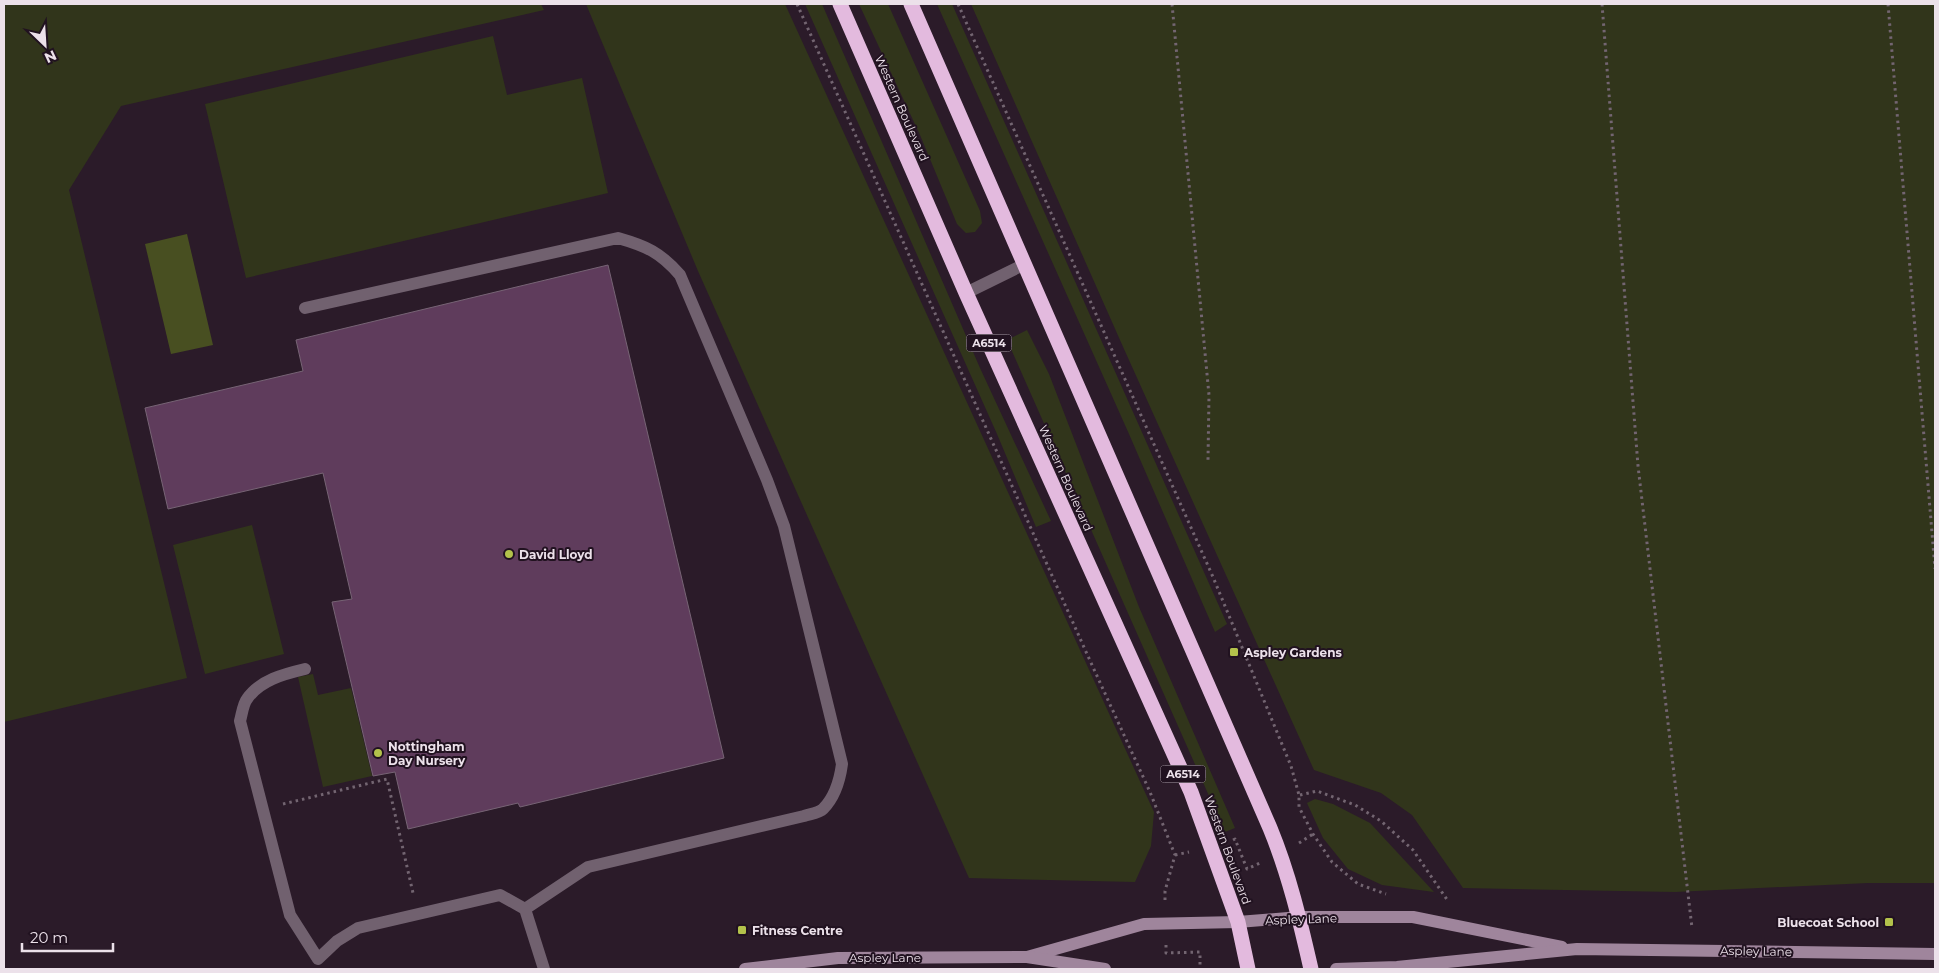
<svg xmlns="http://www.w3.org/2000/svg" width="1939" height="973" viewBox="0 0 1939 973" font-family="Montserrat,sans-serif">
<rect width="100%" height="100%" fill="#2b1b29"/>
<g fill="#31351b">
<polygon points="4,4 541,4 544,10 121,106 69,190 187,678 4,722"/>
<polygon points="586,4 785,4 1154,812 1151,846 1135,882 969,878 698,271"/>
<polygon points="805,4 822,4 980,368 1051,521 1036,527 997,434"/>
<polygon points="859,4 888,4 980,211 982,223 975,232 966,233 957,224 920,135"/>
<polygon points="937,4 952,4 1227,624 1215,632 1129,434"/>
<polygon points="971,4 1935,4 1935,883 1868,883 1675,892 1463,888 1412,815 1381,793 1314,770 1124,349"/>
<polygon points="493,36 507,95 582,78 608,193 246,278 205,104"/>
<polygon points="1027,330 1049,374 1139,607 1235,828 1225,832 1007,340"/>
<polygon points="252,525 284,654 205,674 173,545"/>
<polygon points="313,674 318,695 351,688 372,776 323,787 298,677"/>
<polygon points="1315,799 1333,804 1370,823 1434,892 1382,885 1348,869 1323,838 1307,803"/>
</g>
<polygon fill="#484f21" points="187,234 213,345 171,354 145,244"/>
<polygon fill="#5f3c5c" stroke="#776475" points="608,265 724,758 520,807 518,803 408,829 395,772 373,776 332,602 352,599 323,473 168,509 145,408 303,371 296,340"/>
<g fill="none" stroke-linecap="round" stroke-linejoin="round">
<g stroke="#736571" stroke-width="3" stroke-dasharray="2.5 4" stroke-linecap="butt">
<polyline points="797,4 1087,654 1150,792 1175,855 1165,891 1165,901"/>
<polyline points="958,4 1213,577 1291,766 1299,795 1299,807 1313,834 1332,862 1358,884 1386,894"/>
<polyline points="1172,4 1209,395 1208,460"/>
<polyline points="1602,4 1638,466 1692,928"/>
<polyline points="1888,4 1935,569"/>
<polyline points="1300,795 1317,791 1355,805 1381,821 1413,850 1448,901"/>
<polyline points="283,804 387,779 413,893"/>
<polyline points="1233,840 1235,839 1247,869 1260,863"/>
<polyline points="1299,843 1313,834"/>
<polyline points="1175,855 1189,852"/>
<polyline points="1166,945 1166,953 1200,952 1200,969"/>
</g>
<g stroke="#71616f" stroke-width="12">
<path d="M 305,308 L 618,238 C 646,246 660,252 680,275 L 767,480 L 784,526 L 842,764 C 840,779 835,797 823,809 C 819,813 810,814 804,816 L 588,867 L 525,909"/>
<path d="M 305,669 C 284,674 260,680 247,699 C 243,704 242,714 240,721 L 290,915 L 318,959 L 337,941 L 358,928 L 500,895 L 525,909 L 544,969"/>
</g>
<polyline stroke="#71616f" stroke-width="12" points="966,293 1025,264"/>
<g stroke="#9f859c" stroke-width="12">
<polyline points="1027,957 1144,924 1238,922 1300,917 1413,917 1562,947"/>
<polyline points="745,969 838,958 1027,957 1105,969"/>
<polyline points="1336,969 1397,967 1577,949 1935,954"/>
</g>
<g stroke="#e3bade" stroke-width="15">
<polyline points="840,4 966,293 1191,792 1238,922 1248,969"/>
<path d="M 911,4 L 1270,828 C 1289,874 1300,921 1311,969"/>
</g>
</g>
<g fill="#b3c24b" stroke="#211220" stroke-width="2">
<circle cx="509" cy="554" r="5"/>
<rect x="1229" y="647" width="10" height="10" rx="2.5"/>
<circle cx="378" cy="753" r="5"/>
<rect x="1884" y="917" width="10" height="10" rx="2.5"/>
<rect x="737" y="925" width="10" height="10" rx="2.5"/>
</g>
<g text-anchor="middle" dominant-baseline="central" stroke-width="4" stroke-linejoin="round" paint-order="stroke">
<g fill="#211220" stroke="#afa3ad" stroke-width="1">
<rect x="966.5" y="334.5" width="45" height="17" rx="4"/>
<rect x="1160.5" y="765.5" width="45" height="17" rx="4"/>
</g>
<g font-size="11" font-weight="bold" fill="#ece1ea">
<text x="989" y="343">A6514</text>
<text x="1183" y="774">A6514</text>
</g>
<g font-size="12" fill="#ece1ea" stroke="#211220">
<text transform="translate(902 108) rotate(66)">Western Boulevard</text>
<text transform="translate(1066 478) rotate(66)">Western Boulevard</text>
<text transform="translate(1228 850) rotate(70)">Western Boulevard</text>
<text transform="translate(1301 919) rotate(-2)">Aspley Lane</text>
<text transform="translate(1756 951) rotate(1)">Aspley Lane</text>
<text x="885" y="957">Aspley Lane</text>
</g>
<g font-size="12" font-weight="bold" fill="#ece1ea" stroke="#211220" text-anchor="start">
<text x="519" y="554">David Lloyd</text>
<text x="1244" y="652">Aspley Gardens</text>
<text x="388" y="746">Nottingham<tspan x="388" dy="14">Day Nursery</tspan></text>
<text x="1879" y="922" text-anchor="end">Bluecoat School</text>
<text x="752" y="930">Fitness Centre</text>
</g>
</g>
<rect width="1939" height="973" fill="none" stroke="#ece1ea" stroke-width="10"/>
<g transform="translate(45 45) rotate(155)" stroke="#211220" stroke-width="4" paint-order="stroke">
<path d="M0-4L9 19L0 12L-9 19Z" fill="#ece1ea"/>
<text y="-8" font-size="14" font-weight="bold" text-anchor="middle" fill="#ece1ea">N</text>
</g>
<path d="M22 943v8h91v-8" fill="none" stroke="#ece1ea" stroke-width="2.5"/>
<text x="30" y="943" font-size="15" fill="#ece1ea" stroke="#211220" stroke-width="4" paint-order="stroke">20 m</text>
</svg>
